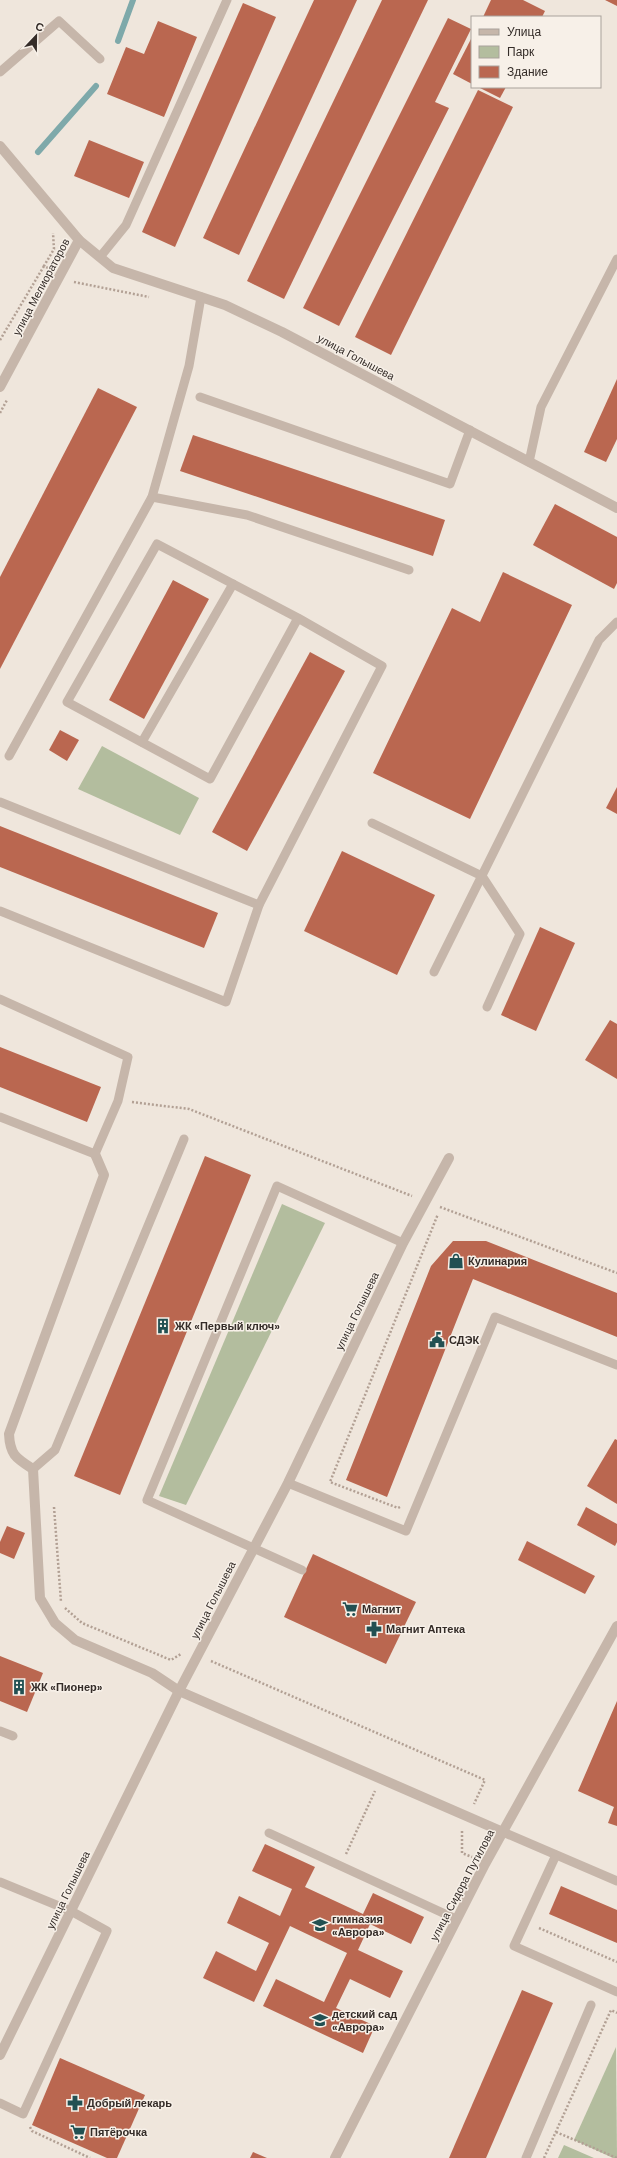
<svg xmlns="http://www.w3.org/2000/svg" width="617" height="2158" viewBox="0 0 617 2158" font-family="'DM Sans',sans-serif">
<rect width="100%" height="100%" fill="#efe6dc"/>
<g fill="#b3bd9e">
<polygon points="102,746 199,798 180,835 78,789"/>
<polygon points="282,1204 325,1223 186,1505 159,1496"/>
<polygon points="616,2047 617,2158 613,2158 574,2140"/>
<polygon points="564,2145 594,2158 558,2158"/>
</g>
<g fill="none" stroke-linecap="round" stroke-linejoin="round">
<g stroke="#7ea9aa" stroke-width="6">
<polyline points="118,41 133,0"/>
<polyline points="38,152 96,86"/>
</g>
</g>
<g fill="#ba6750">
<polygon points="314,0 357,0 239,255 203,238"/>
<polygon points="382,0 428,0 284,299 247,281"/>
<polygon points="491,0 523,0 545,11 542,17 483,17"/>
<polygon points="605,0 617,0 617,6"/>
<polygon points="243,3 276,17 175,247 142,232"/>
<polygon points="448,18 471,29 435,102 449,108 339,326 303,308"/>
<polygon points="158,21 197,37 164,117 107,94 126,47 144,54"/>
<polygon points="472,37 472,84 453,74"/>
<polygon points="478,87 506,87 500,98"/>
<polygon points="478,90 513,107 391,355 355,337"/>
<polygon points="89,140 144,162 129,198 74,176"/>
<polygon points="617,379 617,439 606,462 584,452"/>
<polygon points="98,388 137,407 0,669 0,577"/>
<polygon points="193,435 445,520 433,556 180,471"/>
<polygon points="555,504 617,537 617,583 614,589 533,545"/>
<polygon points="503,572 572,605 470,819 373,773 452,608 480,622"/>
<polygon points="173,580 209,599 144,719 109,700"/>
<polygon points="310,652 345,671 247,851 212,832"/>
<polygon points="60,730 79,740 67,761 49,750"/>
<polygon points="617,787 617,814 606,808"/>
<polygon points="0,826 218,913 204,948 0,867"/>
<polygon points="342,851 435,895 397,975 304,931"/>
<polygon points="540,927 575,943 536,1031 501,1015"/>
<polygon points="610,1020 617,1024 617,1079 585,1060"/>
<polygon points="0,1047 101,1087 87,1122 0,1087"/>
<polygon points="205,1156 251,1175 120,1495 74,1476"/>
<polygon points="453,1241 486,1241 617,1293 617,1337 473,1279 387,1497 346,1480 431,1266"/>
<polygon points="615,1439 617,1440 617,1504 587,1486"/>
<polygon points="586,1507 617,1524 617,1542 615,1546 577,1525"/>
<polygon points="7,1526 25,1533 14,1559 0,1553 0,1542"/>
<polygon points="527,1541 595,1576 585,1594 518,1560"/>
<polygon points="313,1554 416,1602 386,1664 284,1617"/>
<polygon points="0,1656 43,1673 27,1712 0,1701"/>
<polygon points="617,1701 617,1826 608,1823 614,1807 578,1791"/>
<polygon points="265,1844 315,1867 305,1887 363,1914 373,1893 424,1917 411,1944 370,1924 358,1950 403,1971 390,1998 350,1979 336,2008 375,2026 363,2053 263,2006 276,1979 324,2002 347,1953 290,1926 254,2002 203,1978 216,1951 256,1971 269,1943 227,1923 239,1896 280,1916 292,1889 252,1871"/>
<polygon points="561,1886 617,1910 617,1943 549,1914"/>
<polygon points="522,1990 553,2003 486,2158 449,2158"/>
<polygon points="60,2058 145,2095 117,2158 107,2158 32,2125"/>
<polygon points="253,2152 267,2158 250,2158"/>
</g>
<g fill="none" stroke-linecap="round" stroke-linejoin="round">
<g stroke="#b2a094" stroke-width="2.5" stroke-dasharray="2 2" stroke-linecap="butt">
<polyline points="48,268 44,266 54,249 53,233"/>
<polyline points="74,282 149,297"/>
<polyline points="0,340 44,266"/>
<polyline points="0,413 7,400"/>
<polyline points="132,1102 189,1109 412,1196"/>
<polyline points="440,1207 617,1273"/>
<polyline points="54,1507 61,1602"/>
<polyline points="400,1507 398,1508 330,1482 438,1214"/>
<polyline points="65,1608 82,1623 171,1660 181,1654"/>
<polyline points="211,1661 485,1780 474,1804"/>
<polyline points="462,1831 462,1853 472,1857"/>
<polyline points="346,1854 375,1791"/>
<polyline points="539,1928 617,1962"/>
<polyline points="30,2127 32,2131 90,2158"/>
<polyline points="556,2132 617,2158"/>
<polyline points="544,2158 611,2010 617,2013"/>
</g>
<g stroke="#c6b6aa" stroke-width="9">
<polyline points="0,72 59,21 100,59"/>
<polyline points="100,257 126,225 227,0"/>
<polyline points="200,397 450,484 470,430"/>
<polyline points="529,462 541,407 617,259"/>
<polyline points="152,497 247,515 409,570"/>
<polyline points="142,742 233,584"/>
<polyline points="9,756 152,497 189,366 201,297"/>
<polyline points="0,802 259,905 226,1002 0,911"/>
<polyline points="372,823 482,876 520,934 487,1007"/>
<polyline points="259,905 382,666 298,618 157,544 67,702 210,779 298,618"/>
<polyline points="434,972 599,640 617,622"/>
<polyline points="0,999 128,1057 118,1101 95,1154 0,1117"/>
<polyline points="33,1469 55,1450 184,1139"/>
<polyline points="288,1483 406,1531 495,1317 617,1365"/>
<polyline points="302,1570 147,1500 277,1186 403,1243"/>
<polyline points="0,1731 13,1736"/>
<polyline points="503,1832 617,1881"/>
<polyline points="269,1833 456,1919"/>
<polyline points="556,1855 514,1946 617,1992"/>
<polyline points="0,1882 71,1911 107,1931 23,2114 0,2103"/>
<polyline points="526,2158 591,2005"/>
</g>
<g stroke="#c6b6aa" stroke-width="10">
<polyline points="0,146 79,240 113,268 225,305 282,332 617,508"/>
<polyline points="0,387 79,240"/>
<path d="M 95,1154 L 104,1175 L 9,1434 C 10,1455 16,1458 33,1469 L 40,1598 L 55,1623 L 75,1640 L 152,1673 L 179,1691 L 503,1832"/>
<polyline points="0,2055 179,1691 288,1483 403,1243 449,1158"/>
<polyline points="335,2158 485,1864 617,1626"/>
</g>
</g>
<defs>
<symbol id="shop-bare" viewBox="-9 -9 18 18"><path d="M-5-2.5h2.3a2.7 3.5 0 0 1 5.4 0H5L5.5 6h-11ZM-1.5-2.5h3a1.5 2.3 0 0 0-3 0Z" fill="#225052" stroke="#f7f0e8" stroke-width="2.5" paint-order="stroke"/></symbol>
<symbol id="building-bare" viewBox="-9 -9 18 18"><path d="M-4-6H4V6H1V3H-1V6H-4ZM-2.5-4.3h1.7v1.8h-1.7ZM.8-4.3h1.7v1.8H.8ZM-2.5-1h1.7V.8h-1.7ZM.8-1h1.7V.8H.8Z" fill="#225052" stroke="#f7f0e8" stroke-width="2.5" paint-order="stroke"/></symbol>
<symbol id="civic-bare" viewBox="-9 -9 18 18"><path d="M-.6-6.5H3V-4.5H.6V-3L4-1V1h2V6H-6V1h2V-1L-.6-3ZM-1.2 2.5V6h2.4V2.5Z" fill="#225052" stroke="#f7f0e8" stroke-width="2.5" paint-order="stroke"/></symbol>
<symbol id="supermarket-bare" viewBox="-9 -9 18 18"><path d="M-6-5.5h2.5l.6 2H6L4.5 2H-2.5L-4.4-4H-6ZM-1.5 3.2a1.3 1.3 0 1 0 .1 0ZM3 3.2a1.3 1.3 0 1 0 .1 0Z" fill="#225052" stroke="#f7f0e8" stroke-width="2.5" paint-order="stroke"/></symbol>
<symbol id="pharmacy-bare" viewBox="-9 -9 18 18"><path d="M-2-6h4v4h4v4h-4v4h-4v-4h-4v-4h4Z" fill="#225052" stroke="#f7f0e8" stroke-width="2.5" paint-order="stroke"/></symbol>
<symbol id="school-bare" viewBox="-9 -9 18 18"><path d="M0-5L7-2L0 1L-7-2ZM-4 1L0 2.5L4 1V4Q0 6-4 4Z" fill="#225052" stroke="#f7f0e8" stroke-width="2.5" paint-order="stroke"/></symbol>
</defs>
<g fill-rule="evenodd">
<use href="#shop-bare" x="445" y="1250" width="22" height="22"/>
<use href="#building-bare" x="152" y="1315" width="22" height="22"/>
<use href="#civic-bare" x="426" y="1329" width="22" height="22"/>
<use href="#supermarket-bare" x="339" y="1598" width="22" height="22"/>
<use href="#pharmacy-bare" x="363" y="1618" width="22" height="22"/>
<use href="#building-bare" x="8" y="1676" width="22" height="22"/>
<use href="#school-bare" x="309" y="1914" width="22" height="22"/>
<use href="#school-bare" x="309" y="2009" width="22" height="22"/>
<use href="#pharmacy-bare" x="64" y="2092" width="22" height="22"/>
<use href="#supermarket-bare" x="67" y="2121" width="22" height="22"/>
</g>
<g text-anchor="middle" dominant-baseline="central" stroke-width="3" stroke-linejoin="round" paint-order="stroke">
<g font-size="11" fill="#342c28" stroke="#f7f0e8">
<text transform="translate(41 287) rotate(-62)">улица Мелиораторов</text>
<text transform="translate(356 357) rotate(28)">улица Голышева</text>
<text transform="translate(357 1311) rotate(-64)">улица Голышева</text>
<text transform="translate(213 1600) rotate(-63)">улица Голышева</text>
<text transform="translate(462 1885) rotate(-62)">улица Сидора Путилова</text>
<text transform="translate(68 1890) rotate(-64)">улица Голышева</text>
</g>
<g font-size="11" font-weight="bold" fill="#342c28" stroke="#f7f0e8" text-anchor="start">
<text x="468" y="1261">Кулинария</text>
<text x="175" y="1326">ЖК «Первый ключ»</text>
<text x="449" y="1340">СДЭК</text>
<text x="362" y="1609">Магнит</text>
<text x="386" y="1629">Магнит Аптека</text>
<text x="31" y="1687">ЖК «Пионер»</text>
<text x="332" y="1919">гимназия<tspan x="332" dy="13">«Аврора»</tspan></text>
<text x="332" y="2014">детский сад<tspan x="332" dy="13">«Аврора»</tspan></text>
<text x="87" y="2103">Добрый лекарь</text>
<text x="90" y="2132">Пятёрочка</text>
</g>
</g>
<rect x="471" y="16" width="130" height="72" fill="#f7f0e8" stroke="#a9a29b"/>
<rect x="479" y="29" width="20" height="6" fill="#c6b6aa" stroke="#a9a29b"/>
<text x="507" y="36" font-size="12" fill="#342c28">Улица</text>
<rect x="479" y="46" width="20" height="12" fill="#b3bd9e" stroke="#a9a29b"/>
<text x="507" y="56" font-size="12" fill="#342c28">Парк</text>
<rect x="479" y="66" width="20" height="12" fill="#ba6750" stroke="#a9a29b"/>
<text x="507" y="76" font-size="12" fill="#342c28">Здание</text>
<g transform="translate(36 36) rotate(22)" stroke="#f7f0e8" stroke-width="3" paint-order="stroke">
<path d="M0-3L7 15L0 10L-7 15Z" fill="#342c28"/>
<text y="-6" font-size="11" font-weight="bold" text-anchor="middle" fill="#342c28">С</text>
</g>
</svg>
